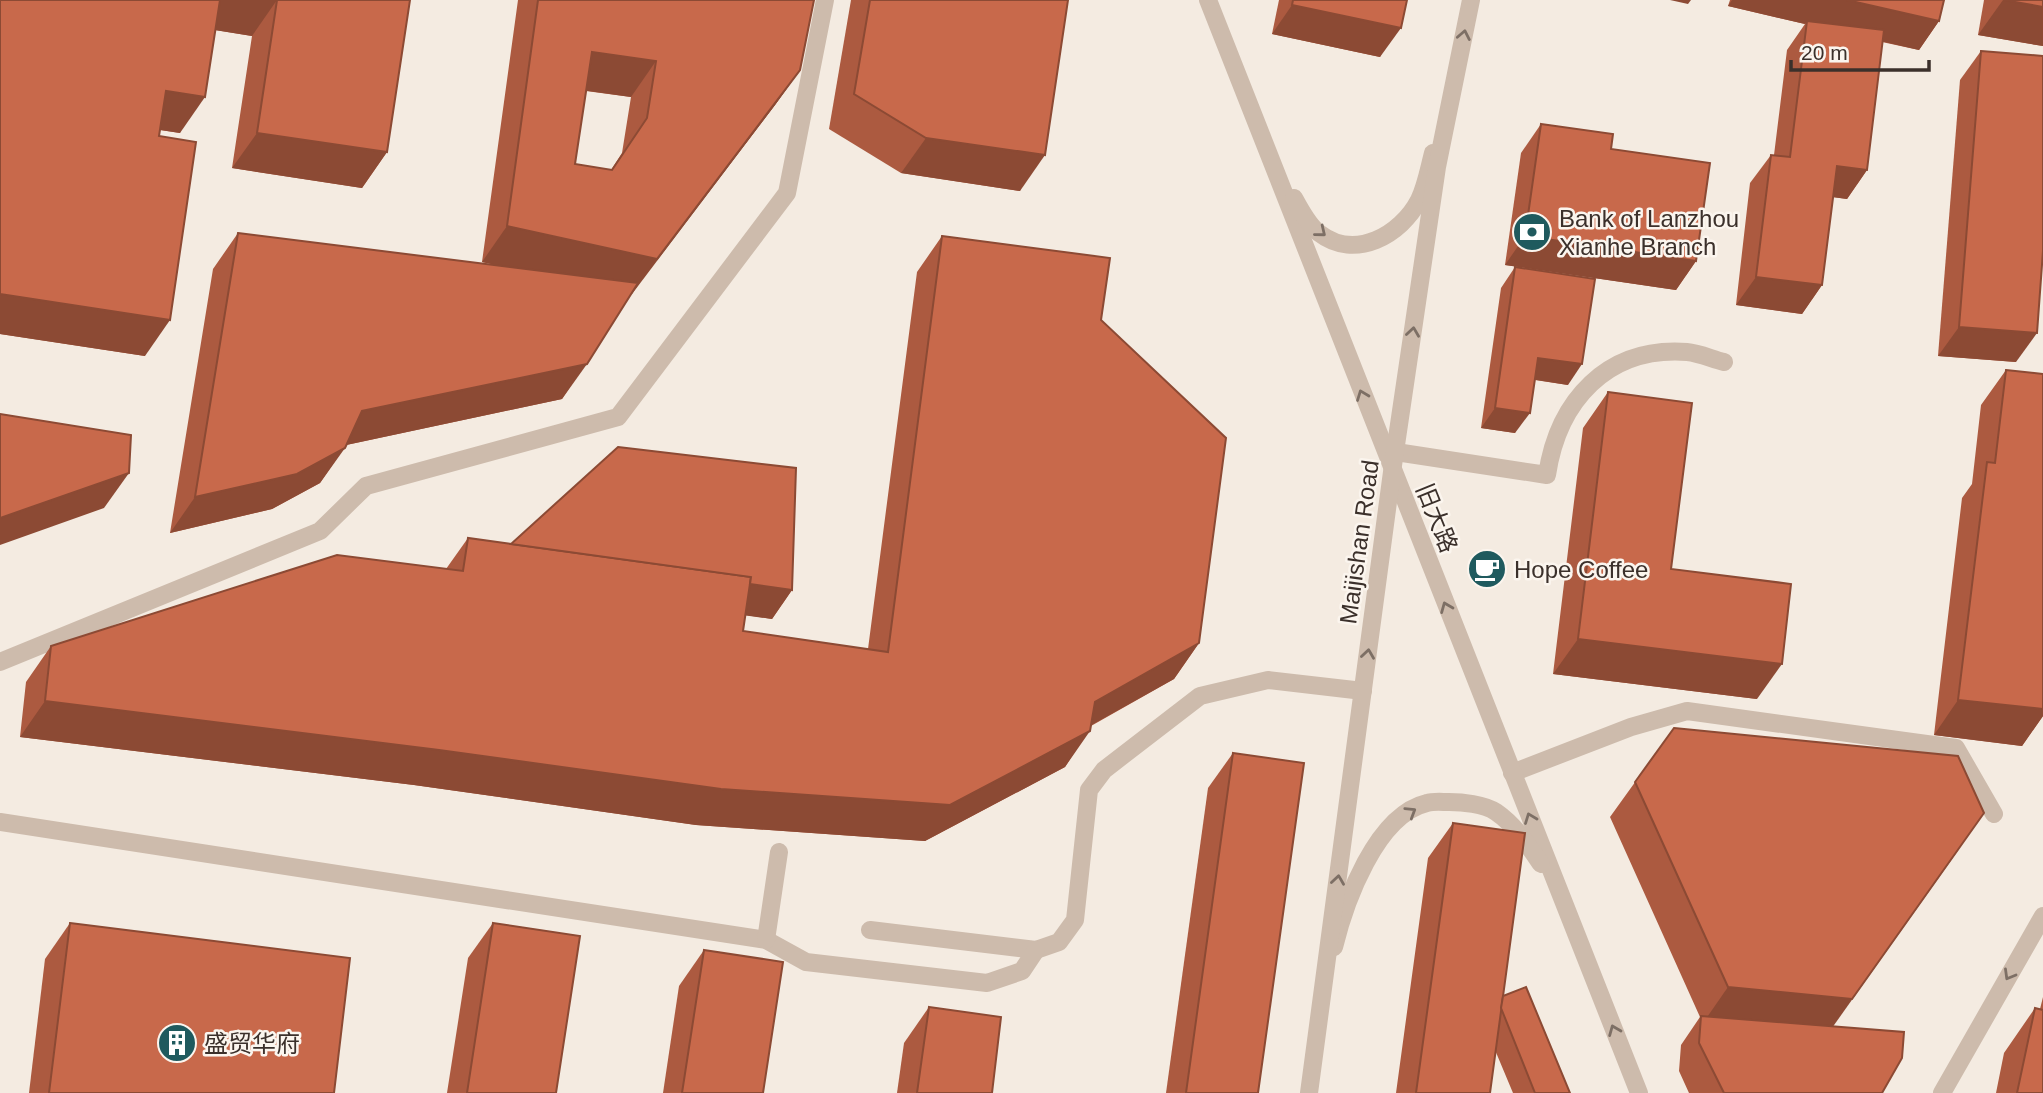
<svg xmlns="http://www.w3.org/2000/svg" width="2043" height="1093" viewBox="0 0 2043 1093" font-family="Arial,'Noto Sans SC',sans-serif">
<rect width="100%" height="100%" fill="#f4ebe1"/>
<g fill="none" stroke-linecap="round" stroke-linejoin="round">
<g stroke="#cdbbac" stroke-width="18">
<path d="M 1396,452 L 1547,475 C 1558,401 1607,346 1687,352 C 1699,353 1712,359 1724,362"/>
<polyline points="1512,773 1631,727 1687,711 1956,748 1994,814"/>
<polyline points="870,930 1036,950 1059,942 1075,920 1089,790 1104,770 1200,696 1268,680 1363,691"/>
</g>
<g stroke="#cdbbac" stroke-width="18">
<polyline points="0,662 320,531 366,486 618,417 787,193 825,0"/>
<polyline points="0,822 766,940 806,962 987,983 1022,971 1036,950"/>
<polyline points="766,940 779,852"/>
</g>
<g stroke="#cdbbac" stroke-width="18">
<polyline points="1208,0 1639,1093"/>
<path d="M 1294,198 C 1301,210 1308,225 1319,233 C 1355,261 1401,235 1419,200 C 1426,186 1429,168 1433,153"/>
<path d="M 1334,947 C 1345,902 1376,815 1427,803 C 1433,801 1442,802 1449,802 C 1462,802 1484,804 1496,812 C 1515,825 1528,845 1541,864"/>
<polyline points="1942,1093 2043,916"/>
</g>
<polyline stroke="#cdbbac" stroke-width="18" points="1309,1093 1392,472 1437,167 1471,0"/>
</g>
<g fill="#ac5a40" fill-rule="evenodd">
<polygon points="0,0 410,0 387,152 362,188 232,168 252,36 215,30 180,133 160,130 145,356 0,334"/>
<path d="M 518,0 L 814,0 L 800,70 L 775,105 L 631,294 L 562,399 L 346,445 L 320,483 L 272,509 L 170,533 L 213,269 L 238,233 L 500,266 L 482,262 ZM 586,91 L 631,97 L 622,153 L 611,170 L 575,164 Z"/>
<polygon points="851,0 1068,0 1020,191 901,173 829,129"/>
<polygon points="1279,0 1407,0 1380,57 1272,34"/>
<polygon points="1730,0 1944,0 1939,21 1919,50 1882,42 1867,170 1847,199 1833,197 1822,285 1802,314 1736,305 1750,183 1771,155 1774,155 1787,50 1805,24 1728,6"/>
<polygon points="1984,0 2043,0 2043,46 1978,35"/>
<polygon points="1981,51 2016,362 1938,356 1960,80"/>
<polygon points="1541,124 1611,149 1696,261 1676,290 1505,265 1521,153"/>
<polygon points="942,236 1101,320 1199,643 1174,679 1091,726 1065,767 925,841 696,825 414,785 20,737 26,682 51,646 446,569 468,538 792,590 772,619 745,615 743,631 868,649 917,272"/>
<polygon points="1515,267 1568,385 1535,380 1515,433 1481,428 1501,288"/>
<polygon points="2006,370 2043,374 2043,716 2022,746 1934,735 1962,498 1972,484 1981,405"/>
<polygon points="1608,392 1671,569 1757,699 1553,674 1583,428"/>
<polygon points="1674,728 1833,1026 1882,1093 1689,1093 1679,1071 1681,1045 1700,1017 1610,817"/>
<polygon points="1233,753 1258,1093 1166,1093 1208,788"/>
<polygon points="1453,823 1503,996 1570,1093 1513,1093 1495,1050 1490,1093 1396,1093 1428,858"/>
<polygon points="70,923 334,1093 29,1093 45,959"/>
<polygon points="493,923 556,1093 447,1093 468,958"/>
<polygon points="704,950 763,1093 663,1093 679,986"/>
<polygon points="2043,997 2043,1093 1996,1093 2004,1053 2035,1008 2040,1009"/>
<polygon points="929,1007 992,1093 897,1093 904,1043"/>
</g>
<g fill="#8c4a34">
<polygon points="215,0 277,0 252,36 196,27"/>
<polygon points="1670,0 1691,0 1688,4"/>
<polygon points="1732,0 1847,0 1939,21 1919,50 1807,24 1807,21 1805,24 1728,6"/>
<polygon points="2003,0 2043,7 2043,46 1978,35"/>
<polygon points="1292,5 1401,28 1380,57 1272,34"/>
<polygon points="592,52 656,61 631,97 567,88"/>
<polygon points="800,70 775,105 632,294 482,262 507,226"/>
<polygon points="166,91 205,97 180,133 141,127"/>
<polygon points="257,133 387,152 362,188 232,168"/>
<polygon points="926,138 1045,155 1020,191 901,173"/>
<polygon points="1837,166 1867,170 1847,199 1817,195"/>
<polygon points="1525,236 1696,261 1676,290 1505,265"/>
<polygon points="1756,277 1822,285 1802,314 1736,305"/>
<polygon points="0,294 170,320 145,356 0,334"/>
<polygon points="1959,327 2037,333 2016,362 1938,356"/>
<polygon points="1538,358 1582,364 1568,385 1524,378"/>
<polygon points="587,364 562,399 337,447 362,411"/>
<polygon points="1495,408 1530,413 1515,433 1481,428"/>
<polygon points="345,448 320,483 272,509 170,533 195,497"/>
<polygon points="129,473 104,508 0,545 0,518"/>
<polygon points="504,551 792,590 772,619 483,579"/>
<polygon points="1578,639 1782,664 1757,699 1553,674"/>
<polygon points="1199,643 1174,679 1070,737 1095,702"/>
<polygon points="1958,700 2043,709 2043,716 2022,746 1934,735"/>
<polygon points="45,701 1090,731 1065,767 925,841 696,825 414,785 20,737"/>
<polygon points="1959,849 1827,1035 1703,1023 1728,987"/>
</g>
<g fill="#c8694b" stroke="#8c4a34" stroke-width="2" fill-rule="evenodd">
<polygon points="0,0 220,0 205,97 166,91 159,136 196,142 170,320 0,294"/>
<polygon points="277,0 410,0 387,152 257,133"/>
<path d="M 538,0 L 814,0 L 800,70 L 657,259 L 507,226 ZM 592,52 L 656,61 L 647,118 L 612,170 L 575,164 Z"/>
<polygon points="870,0 1068,0 1045,155 926,138 854,94"/>
<polygon points="1293,0 1407,0 1401,28 1292,5"/>
<polygon points="1847,0 1944,0 1939,21"/>
<polygon points="2004,0 2043,0 2043,7"/>
<polygon points="1807,21 1884,30 1867,170 1837,166 1822,285 1756,277 1771,155 1790,157"/>
<polygon points="1981,51 2043,56 2043,251 2037,333 1959,327"/>
<polygon points="1541,124 1613,134 1611,149 1710,163 1696,261 1525,236"/>
<polygon points="238,233 638,283 587,364 362,411 345,448 297,474 195,497"/>
<polygon points="942,236 1110,258 1101,320 1226,438 1199,643 1095,702 1090,731 950,805 721,789 439,750 45,701 51,646 337,555 463,571 468,538 751,577 743,631 888,652"/>
<polygon points="1515,267 1595,279 1582,364 1538,358 1530,413 1495,408"/>
<polygon points="2006,370 2043,374 2043,709 1958,700 1987,462 1995,463"/>
<polygon points="1608,392 1692,403 1671,569 1791,584 1782,664 1578,639"/>
<polygon points="0,414 131,435 129,473 0,518"/>
<polygon points="618,447 796,468 792,590 750,584 751,577 511,544"/>
<polygon points="1674,728 1958,756 1984,813 1852,999 1728,987 1635,782"/>
<polygon points="1233,753 1304,763 1258,1093 1186,1093"/>
<polygon points="1453,823 1525,833 1490,1093 1416,1093"/>
<polygon points="70,923 350,958 334,1093 49,1093"/>
<polygon points="493,923 580,936 556,1093 467,1093"/>
<polygon points="704,950 783,962 763,1093 682,1093"/>
<polygon points="1526,987 1570,1093 1535,1093 1501,1008 1503,996"/>
<polygon points="929,1007 1001,1017 992,1093 917,1093"/>
<polygon points="2035,1008 2043,1010 2043,1093 2017,1093"/>
<polygon points="1701,1016 1904,1032 1902,1058 1882,1093 1724,1093 1699,1043"/>
</g>
<defs><path id="oneway-chevron" d="M-2-3.5L2.5 0L-2 3.5" fill="none" stroke-width="1.6" stroke-linecap="round" stroke-linejoin="round" transform="scale(1.75)"/></defs>
<g stroke="#7d6f65">
<use href="#oneway-chevron" transform="translate(1464 35) rotate(-79)"/>
<use href="#oneway-chevron" transform="translate(1321 232) rotate(39)"/>
<use href="#oneway-chevron" transform="translate(1413 332) rotate(-82)"/>
<use href="#oneway-chevron" transform="translate(1362 395) rotate(-111)"/>
<use href="#oneway-chevron" transform="translate(1446 607) rotate(-112)"/>
<use href="#oneway-chevron" transform="translate(1368 654) rotate(-82)"/>
<use href="#oneway-chevron" transform="translate(1411 812) rotate(-32)"/>
<use href="#oneway-chevron" transform="translate(1530 818) rotate(-111)"/>
<use href="#oneway-chevron" transform="translate(1338 880) rotate(-82)"/>
<use href="#oneway-chevron" transform="translate(2009 975) rotate(120)"/>
<use href="#oneway-chevron" transform="translate(1614 1030) rotate(-112)"/>
</g>
<defs>
<symbol id="bank-disc" viewBox="-11 -11 22 22"><circle r="9.5" fill="#1f5a5e" stroke="#fbf5ee"/><path d="M-6-4H6V4H-6ZM0-2.3a2.3 2.3 0 1 0 0 4.6a2.3 2.3 0 1 0 0-4.6Z" fill="#fff"/></symbol>
<symbol id="cafe-disc" viewBox="-11 -11 22 22"><circle r="9.5" fill="#1f5a5e" stroke="#fbf5ee"/><path d="M-5.5-4.5H6V0H3Q3 3.5 0 3.5H-2.5Q-5.5 3.5-5.5 0ZM3-3.2v2h1.7v-2ZM-6 4.5H4V6H-6Z" fill="#fff"/></symbol>
<symbol id="building-disc" viewBox="-11 -11 22 22"><circle r="9.5" fill="#1f5a5e" stroke="#fbf5ee"/><path d="M-4-6H4V6H1V3H-1V6H-4ZM-2.5-4.3h1.7v1.8h-1.7ZM.8-4.3h1.7v1.8H.8ZM-2.5-1h1.7V.8h-1.7ZM.8-1h1.7V.8H.8Z" fill="#fff"/></symbol>
</defs>
<g fill-rule="evenodd">
<use href="#bank-disc" x="1510" y="210" width="44" height="44"/>
<use href="#cafe-disc" x="1465" y="547" width="44" height="44"/>
<use href="#building-disc" x="155" y="1021" width="44" height="44"/>
</g>
<g text-anchor="middle" dominant-baseline="central" stroke-width="5" stroke-linejoin="round" paint-order="stroke">
<g font-size="24" fill="#3b302b" stroke="#fbf5ee" text-anchor="start">
<text x="1559" y="218">Bank of Lanzhou<tspan x="1559" dy="28">Xianhe Branch</tspan></text>
<text x="1514" y="569">Hope Coffee</text>
<text x="204" y="1043">盛贸华府</text>
</g>
<g font-size="24" fill="#3b302b" stroke="#fbf5ee">
<text transform="translate(1437 518) rotate(68)">旧大路</text>
<text transform="translate(1359 542) rotate(-82)">Maijishan Road</text>
</g>
</g>
<path d="M1791 60v10h138v-10" fill="none" stroke="#3b302b" stroke-width="3.5"/>
<text x="1801" y="60" font-size="21" fill="#3b302b" stroke="#fbf5ee" stroke-width="5" paint-order="stroke">20 m</text>
</svg>
